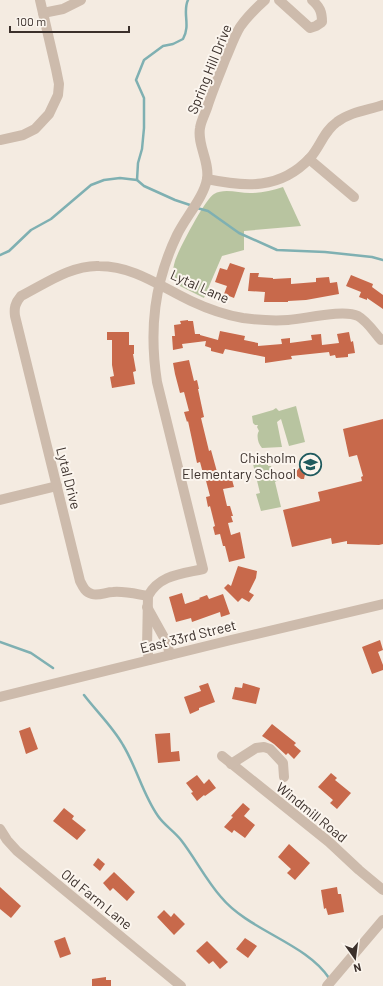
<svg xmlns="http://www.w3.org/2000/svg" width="383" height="986" viewBox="0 0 383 986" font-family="Barlow,sans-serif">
<rect width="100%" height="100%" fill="#f4ebe1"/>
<g fill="#b8c4a0">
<path d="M 283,187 L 301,226 L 244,231 L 244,250 L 222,256 L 204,298 L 178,285 L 174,282 C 172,274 173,268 175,261 C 179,249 205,199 214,194 C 224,188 238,193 250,193 C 261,193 272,191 283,187 Z"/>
<path d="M 296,406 L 305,442 L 289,446 L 281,419 L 277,422 L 282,447 L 262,448 C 258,444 256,435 259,431 L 257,427 L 258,425 L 255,425 L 253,423 L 252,416 L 273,410 L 276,408 L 279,411 Z"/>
<polygon points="267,461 268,463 268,466 271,466 273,472 279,472 280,479 275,482 281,507 261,511 256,494 260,493 253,464 255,462"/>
</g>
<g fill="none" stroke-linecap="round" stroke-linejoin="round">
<g stroke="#7fb0b2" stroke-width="2.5">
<path d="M 137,180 L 138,163 L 142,149 L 144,128 L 144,98 L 136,80 L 144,60 L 163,46 L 173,44 L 183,39 C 191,25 182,12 188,0"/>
<polyline points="197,208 208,211 239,233 277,250 325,252 372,257 383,260"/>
<polyline points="0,255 9,251 31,230 51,219 91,185 104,180 120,178 137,180 144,186 175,200 193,206"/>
<polyline points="0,642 31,653 53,668"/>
<path d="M 84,695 C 97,712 113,727 123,745 C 137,768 143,795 158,816 C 164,825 174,831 181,840 C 195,858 206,880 221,897 C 249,931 306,943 329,978"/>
</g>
</g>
<g fill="#c8694b">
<polygon points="230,263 245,268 234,298 224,294 227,286 215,282 220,268 227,270"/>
<polygon points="250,273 259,273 258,277 273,278 273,279 291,278 291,284 316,282 316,278 329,277 330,283 337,282 339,294 306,300 288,301 288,302 264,302 265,292 248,291"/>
<polygon points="351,275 373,284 372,287 383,295 383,309 367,298 367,300 359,297 361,292 346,286"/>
<polygon points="188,320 188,321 193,321 195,334 200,334 200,335 218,340 220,331 245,336 244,340 258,343 258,346 282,344 281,339 290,338 290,343 312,340 311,335 321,334 322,345 339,343 337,334 349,332 351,342 353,341 355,353 348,354 348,357 336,358 335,355 330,356 329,352 291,356 292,359 265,363 265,357 225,349 223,354 211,351 211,348 205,346 206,341 182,344 183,348 173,350 172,336 175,336 174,325 181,324 180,321"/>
<polygon points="107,332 129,332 129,345 134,345 134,354 133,354 136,371 133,372 135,384 112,388 110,377 114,376 112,365 112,340 107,340"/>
<polygon points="189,360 194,381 197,380 199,389 198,389 204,417 201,418 209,451 211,450 219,479 231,476 234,487 223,489 227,506 230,506 233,516 231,516 233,522 228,523 231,535 240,532 245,558 229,562 225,546 223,546 220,534 215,535 213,527 215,526 210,506 208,507 206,497 210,496 205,477 204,477 200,462 197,463 188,421 187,422 184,412 189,411 184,392 180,393 175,374 173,363"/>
<polygon points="383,419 383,544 379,545 347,544 347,541 332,544 331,538 292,547 283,510 320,501 318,492 362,481 361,477 363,476 357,455 349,457 343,429"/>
<polygon points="301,467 303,468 305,474 304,479 301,479 297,476 296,472 299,468"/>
<polygon points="238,566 257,571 256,578 249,592 254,595 249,602 242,598 238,602 224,588 228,584 231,586"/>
<polygon points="182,593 185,604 200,599 199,598 207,595 209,599 223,594 230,614 221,617 220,612 192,622 191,618 176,622 169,597"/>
<polygon points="380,640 383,650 378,652 383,665 383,670 372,674 362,647"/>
<polygon points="208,683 215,702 199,708 199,710 190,714 184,697 201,691 199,686"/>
<polygon points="243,683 260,688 256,704 232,699 235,687 242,688"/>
<polygon points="272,724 296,743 294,745 301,751 294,759 288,753 286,755 274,744 262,736"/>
<polygon points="30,727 38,749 26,754 19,731"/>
<polygon points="170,733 171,752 179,751 180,761 158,763 155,734"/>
<polygon points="331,773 337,778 335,780 351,793 337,809 330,803 333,800 318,787"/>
<polygon points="197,775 204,784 209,779 216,788 205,796 204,795 197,801 191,793 193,792 186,783"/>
<polygon points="243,803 250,809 244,816 255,825 245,838 234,830 232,833 224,827 233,817 231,816"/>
<polygon points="64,808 74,816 72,819 86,830 77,840 53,821"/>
<polygon points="289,844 310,863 295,880 287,873 291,869 278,857"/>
<polygon points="98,858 105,864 100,871 93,865"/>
<polygon points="114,872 135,892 127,901 113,888 110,891 103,883"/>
<polygon points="0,887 21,906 11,918 0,909"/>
<polygon points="337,887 338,894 341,894 344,912 328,915 326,908 324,909 321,890"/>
<polygon points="164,910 171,917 174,913 185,924 174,935 157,917"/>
<polygon points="65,937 71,954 60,958 54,941"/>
<polygon points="245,938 257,946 248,958 236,949"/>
<polygon points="207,941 228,962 220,969 213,961 209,964 196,951"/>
<polygon points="106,977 106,980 111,980 111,986 92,986 92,979"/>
</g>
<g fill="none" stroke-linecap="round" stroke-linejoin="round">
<g stroke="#cdbbac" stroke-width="10">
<path d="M 279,0 L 310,28 L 316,26 L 322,22 C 322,12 320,7 312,0"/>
<polyline points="43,13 63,9 81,0"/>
<polyline points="0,140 23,135 35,129 49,114 58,95 59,84 56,69 40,0"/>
<polyline points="309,159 354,197"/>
<path d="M 207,179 C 245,187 280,190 310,158 C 320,147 324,131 337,122 C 350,112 368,110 383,105"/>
<polyline points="0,500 57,486"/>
<path d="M 148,596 C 136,594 125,591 113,592 C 106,592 99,596 92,594 C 85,592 83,587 80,581 L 15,316 C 14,308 15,303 21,296 C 45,284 71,265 99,266 C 134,266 161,287 191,301 C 208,309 225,315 243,318 C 258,320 273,321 288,320 C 305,319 343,309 358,316 C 367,321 374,332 381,340"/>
<polyline points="147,607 167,643 170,655"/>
<path d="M 149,660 L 147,648 L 148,596 C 159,575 181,574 203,569 L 157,382 C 149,330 154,283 177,235 C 185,218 204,197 207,179 C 210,162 197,145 200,128 C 201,121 205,114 207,108 C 212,92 219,76 225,60 C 230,49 234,37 240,27 C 247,17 256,8 265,0"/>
<polyline points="0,697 231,640 383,604"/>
<polyline points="222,756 329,842 359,870 383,890"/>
<polyline points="231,764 256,748 264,747 270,749 283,763 284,777"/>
<polyline points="0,829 7,840 17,851 181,986"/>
<polyline points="327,986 383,920"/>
</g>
</g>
<defs>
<symbol id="school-ring" viewBox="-11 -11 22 22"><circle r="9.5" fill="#fbf5ee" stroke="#1f5a5e" stroke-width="1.5"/><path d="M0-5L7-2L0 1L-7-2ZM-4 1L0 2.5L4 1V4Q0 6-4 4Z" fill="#1f5a5e"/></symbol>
</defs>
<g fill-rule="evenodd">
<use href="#school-ring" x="298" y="452" width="25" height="25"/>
</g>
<g text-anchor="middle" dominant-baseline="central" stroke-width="4" stroke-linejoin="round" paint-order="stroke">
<g font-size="14" fill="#3b302b" stroke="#fbf5ee">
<text transform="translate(209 69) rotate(-68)">Spring Hill Drive</text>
<text transform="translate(200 286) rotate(24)">Lytal Lane</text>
<text transform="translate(69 478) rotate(76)">Lytal Drive</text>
<text transform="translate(188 636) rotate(-14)">East 33rd Street</text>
<text transform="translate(312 812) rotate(39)">Windmill Road</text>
<text transform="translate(97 899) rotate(39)">Old Farm Lane</text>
</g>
<g font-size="14" fill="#3b302b" stroke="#fbf5ee" text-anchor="end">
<text x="296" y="457">Chisholm<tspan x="296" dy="16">Elementary School</tspan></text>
</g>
</g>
<g transform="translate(355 958) rotate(166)" stroke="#fbf5ee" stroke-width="3" paint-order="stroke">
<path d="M0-3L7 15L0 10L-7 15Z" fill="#3b302b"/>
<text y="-6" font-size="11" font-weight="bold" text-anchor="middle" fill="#3b302b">N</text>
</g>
<path d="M10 26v6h119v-6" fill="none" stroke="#3b302b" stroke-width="2"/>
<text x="16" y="26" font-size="12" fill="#3b302b" stroke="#fbf5ee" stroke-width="3" paint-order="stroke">100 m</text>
</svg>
